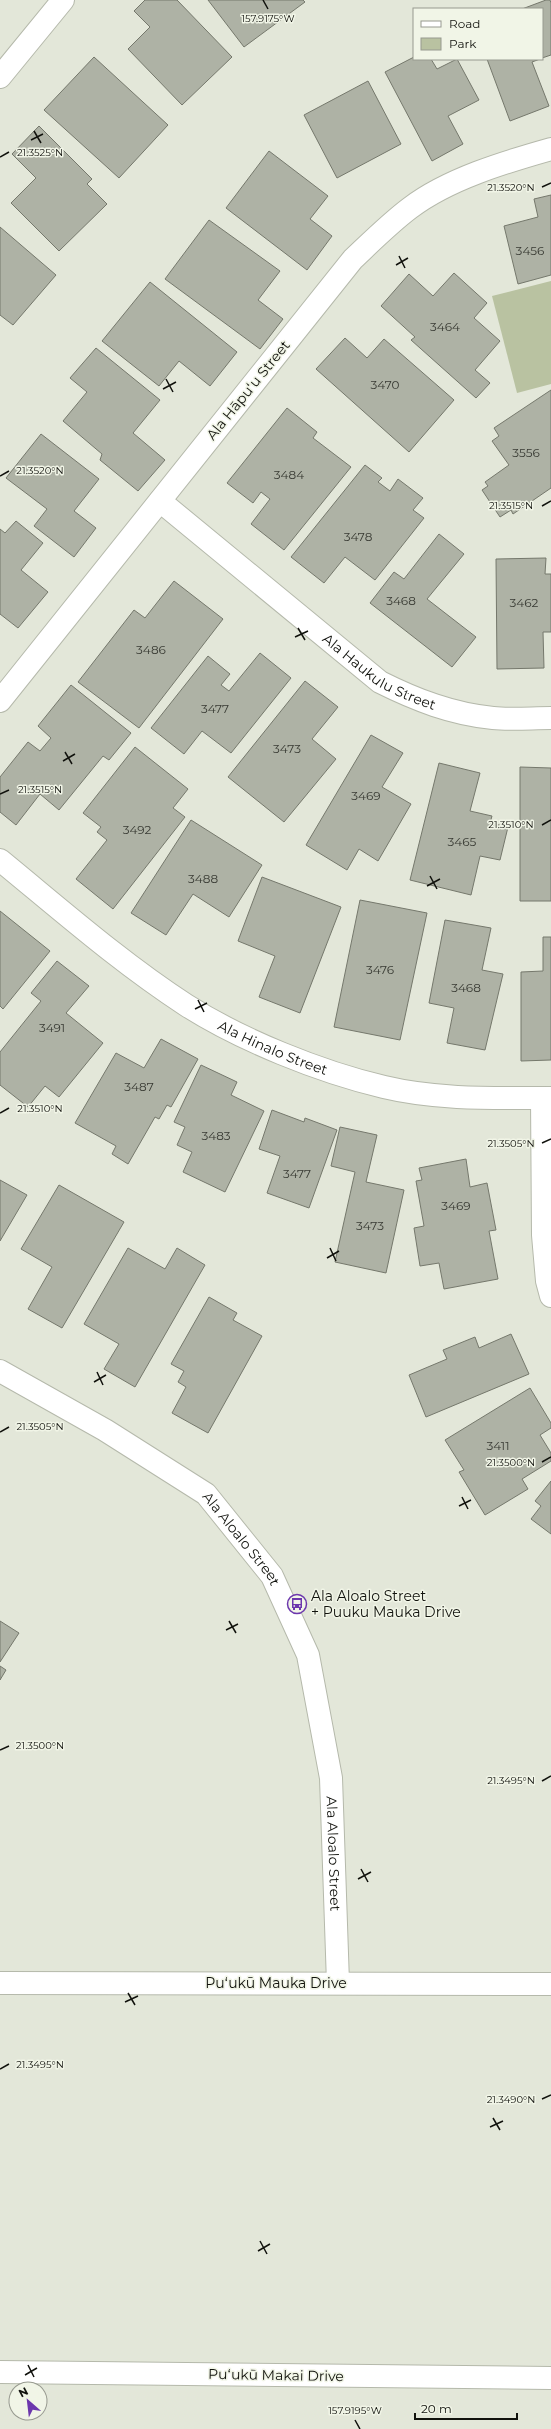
<svg xmlns="http://www.w3.org/2000/svg" width="551" height="2429" font-family="Montserrat,sans-serif">
  <style>
    .green { fill: #b9c2a1 }
    .building { fill: #aeb2a5; stroke: #75786c }
    .lines { fill: none; stroke-linecap: round; stroke-linejoin: round }
    .minor-casing { stroke: #b5b9ab; stroke-width: 24 }
    .tertiary-casing { stroke: #b5b9ab; stroke-width: 24 }
    .minor { stroke: #fff; stroke-width: 22 }
    .tertiary { stroke: #fff; stroke-width: 22 }
    .ticks { fill: none; stroke: #11120d; stroke-width: 1.5 }
    .labels { text-anchor: middle; stroke-width: 3; stroke-linejoin: round; paint-order: stroke }
    .number-label { font-size: 12px; fill: #383a33 }
    .street-label { font-size: 14px; fill: #11120d; stroke: #f1f5e7 }
    .poi-label { font-size: 14px; fill: #11120d; stroke: #f1f5e7; text-anchor: start }
    .ticks-label { font-size: 10px; text-anchor: middle; fill: #11120d; stroke: #f1f5e7; stroke-width: 3; stroke-linejoin: round; paint-order: stroke }
  </style>
  <rect width="100%" height="100%" fill="#e3e7d9"/>
  <path class="green" d="M551,281V384L517,393L492,296Z"/>
  <path class="building" d="M145,0H177L232,57L182,105L128,49L150,27L134,11Z
    M208,0H303L305,2L244,47Z
    M546,0H550L551,3V55L542,58V9H522Z
    M94,57L168,125L119,178L44,110Z
    M414,57V59H431L437,69L457,59L479,100L448,116L463,144L432,161L385,72Z
    M487,59H540L532,62L549,106L510,121Z
    M368,81L401,144L337,178L304,115Z
    M39,126L92,179L87,184L107,204L59,251L11,203L36,178L12,154Z
    M269,151L328,196L310,219L332,236L307,270L226,208Z
    M551,195V275L518,284L504,226L538,217L534,199Z
    M209,220L280,271L258,300L283,319L260,349L165,279Z
    M0,227L56,275L13,325L0,315Z
    M454,273L487,303L474,318L500,341L475,370L490,383L476,398L411,340L415,337L381,306L409,274L433,296Z
    M150,282L237,352L210,386L179,361L159,386L102,341Z
    M345,338L367,358L384,339L454,400L409,452L316,369Z
    M96,348L160,400L133,433L165,460L138,491L100,460L102,454L63,421L87,392L70,378Z
    M551,390V488L513,514L511,510L500,517L482,490L488,486L485,482L509,465L492,441L499,436L494,428Z
    M287,408L317,432L313,438L351,467L284,550L251,524L270,499L261,492L253,503L227,483Z
    M41,434L99,479L74,511L96,528L74,557L34,526L47,509L6,478Z
    M365,465L382,478L378,482L390,491L398,479L423,498L413,510L424,518L375,580L345,557L324,583L291,557Z
    M16,521L43,543L21,570L48,592L18,628L0,614V529L5,533Z
    M439,534L464,554L427,599L476,637L452,667L370,603L394,572L404,579Z
    M546,558L545,574H551V632H543L544,668L497,669L496,559Z
    M174,581L223,619L139,728L78,682L134,610L145,618Z
    M260,653L291,678L231,753L202,731L184,754L151,728L208,656L230,674L221,685L229,691Z
    M305,681L338,707L312,739L336,759L284,822L228,777Z
    M71,685L131,733L109,760L103,756L59,810L40,794L16,825L0,812V777L28,742L40,751L51,738L38,726Z
    M371,735L403,753L382,787L411,804L378,861L359,849L347,870L306,845Z
    M135,747L188,789L173,808L185,817L113,909L76,879L107,840L97,832L101,827L83,813Z
    M439,763L480,773L470,811L492,816L490,823L508,827L500,860L480,856L471,895L410,880Z
    M520,767L551,768V901H520Z
    M191,820L262,865L229,917L193,894L166,935L131,913Z
    M262,877L341,907L300,1013L259,997L275,956L238,941Z
    M360,900L427,913L400,1040L334,1027Z
    M0,911L50,951L3,1009L0,1006Z
    M445,920L491,928L482,970L503,974L485,1050L447,1043L454,1008L429,1003Z
    M543,937H551V1060L521,1061V972L543,971Z
    M57,961L89,986L66,1013L103,1043L59,1097L45,1086L28,1107L0,1085V1052L41,1001L31,993Z
    M161,1039L198,1059L171,1107L167,1105L159,1119L155,1117L128,1164L112,1154L116,1146L75,1123L116,1053L144,1068Z
    M201,1065L237,1082L231,1095L264,1111L225,1192L183,1172L192,1152L177,1145L185,1127L174,1122Z
    M272,1110L304,1122L305,1118L337,1130L309,1208L267,1193L280,1156L259,1149Z
    M340,1127L377,1135L366,1182L404,1190L386,1273L335,1262L355,1172L331,1166Z
    M466,1159L470,1187L487,1183L496,1230L489,1231L498,1279L444,1289L439,1263L420,1266L414,1228L424,1226L416,1181L422,1180L419,1168Z
    M0,1180L27,1195L0,1241Z
    M59,1185L124,1222L62,1328L28,1309L52,1267L21,1249Z
    M128,1248L165,1269L177,1248L205,1265L135,1387L104,1369L119,1344L84,1324Z
    M209,1297L237,1313L233,1320L262,1336L208,1433L172,1413L186,1387L178,1382L184,1371L171,1364Z
    M511,1334L529,1374L426,1417L409,1375L447,1359L443,1350L475,1337L479,1348Z
    M530,1388L551,1423V1428L540,1435L551,1453V1461L522,1479L528,1489L485,1515L459,1472L464,1470L445,1440Z
    M551,1481V1534L531,1519L541,1506L535,1501Z
    M0,1621L19,1633L0,1662Z
    M0,1666L6,1670L0,1680Z"/>
  <g class="lines">
    <defs>
      <g id="minor">
        <path id="s1" d="M160,501L380,682C416,700 452,714 493,718C512,720 532,718 551,718"/>
        <path d="M0,701L353,259C371,242 390,223 410,208C448,179 505,162 551,149"/>
        <path id="s2" d="M0,860C61,910 120,962 186,1005C241,1040 320,1072 384,1087C438,1100 496,1098 551,1098"/>
        <path d="M542,1098L543,1235L547,1281L551,1296"/>
        <path id="s3" d="M0,1371L105,1430L206,1494L272,1576L308,1655L331,1778L338,1983"/>
        <path d="M0,1983L551,1984"/>
        <path d="M0,2372L551,2378"/>
      </g>
      <path id="tertiary" d="M0,77L63,0"/>
    </defs>
    <use href="#minor" class="minor-casing"/>
    <use href="#tertiary" class="tertiary-casing"/>
    <use href="#minor" class="minor"/>
    <use href="#tertiary" class="tertiary"/>
  </g>
  <path class="ticks" d="M263,0L268,9M34,131L41,143M31,140L43,134M0,157L9,152M542,187L551,183M399,256L405,268M396,265L408,258M166,379L173,392M163,389L176,382M0,476L9,471M542,506L551,501M298,628L305,640M295,637L308,631M65,752L72,764M63,761L75,754M0,794L9,790M542,825L551,820M430,876L437,889M427,886L440,879M198,1000L204,1012M195,1009L207,1003M0,1113L9,1108M542,1143L551,1139M330,1248L336,1261M327,1258L339,1251M97,1372L103,1385M94,1382L106,1375M0,1432L9,1427M542,1462L551,1457M462,1497L468,1509M459,1506L471,1500M229,1621L236,1633M226,1630L238,1624M0,1750L9,1746M542,1781L551,1776M361,1869L368,1882M358,1879L371,1872M128,1993L135,2005M125,2002L138,1996M0,2069L9,2064M542,2099L551,2095M493,2118L500,2130M490,2127L503,2121M260,2241L267,2254M258,2251L270,2244M28,2365L34,2377M25,2375L37,2368M355,2420L360,2429"/>
  <defs>
    <symbol id="bus-ring" viewBox="-11 -11 22 22"><circle r="9.5" fill="#f1f5e7" stroke="#6c37ad" stroke-width="1.5"/><path d="M-5-6H5V4H4V6H2V4H-2V6H-4V4H-5ZM-3.5-4V0h7V-4ZM-3.5 1.2v1.5H-2V1.2ZM2 1.2v1.5H3.5V1.2Z" fill="#6c37ad"/></symbol>
  </defs>
  <g fill-rule="evenodd">
    <use href="#bus-ring" x="286" y="1593" width="22" height="22"/>
  </g>
  <g class="labels">
    <g class="number-label">
      <text x="530" y="255">3456</text>
      <text x="445" y="331">3464</text>
      <text x="385" y="389">3470</text>
      <text x="526" y="457">3556</text>
      <text x="289" y="479">3484</text>
      <text x="358" y="541">3478</text>
      <text x="401" y="605">3468</text>
      <text x="524" y="607">3462</text>
      <text x="151" y="654">3486</text>
      <text x="215" y="713">3477</text>
      <text x="287" y="753">3473</text>
      <text x="366" y="800">3469</text>
      <text x="137" y="834">3492</text>
      <text x="462" y="846">3465</text>
      <text x="203" y="883">3488</text>
      <text x="380" y="974">3476</text>
      <text x="466" y="992">3468</text>
      <text x="52" y="1032">3491</text>
      <text x="139" y="1091">3487</text>
      <text x="216" y="1140">3483</text>
      <text x="297" y="1178">3477</text>
      <text x="456" y="1210">3469</text>
      <text x="370" y="1230">3473</text>
      <text x="498" y="1450">3411</text>
    </g>
    <g class="street-label">
      <text transform="translate(248 390) rotate(-51)" y="5">Ala Hāpuʻu Street</text>
      <text dy="5" stroke="none"><textPath href="#s1" startOffset="279">Ala Haukulu Street</textPath></text>
      <text dy="5" stroke="none"><textPath href="#s2" startOffset="333">Ala Hinalo Street</textPath></text>
      <text dy="5" stroke="none"><textPath href="#s3" startOffset="297">Ala Aloalo Street</textPath></text>
      <text dy="5" stroke="none"><textPath href="#s3" startOffset="633">Ala Aloalo Street</textPath></text>
      <text x="276" y="1988">Puʻukū Mauka Drive</text>
      <text transform="translate(276 2375) rotate(1)" y="5">Puʻukū Makai Drive</text>
    </g>
    <g class="poi-label">
      <text x="311" y="1601">Ala Aloalo Street<tspan x="311" dy="16">+ Puuku Mauka Drive</tspan></text>
    </g>
  </g>
  <g class="ticks-label">
    <text x="268" y="22">157.9175°W</text>
    <text x="40" y="156">21.3525°N</text>
    <text x="511" y="191">21.3520°N</text>
    <text x="40" y="474">21.3520°N</text>
    <text x="511" y="509">21.3515°N</text>
    <text x="40" y="793">21.3515°N</text>
    <text x="511" y="828">21.3510°N</text>
    <text x="40" y="1112">21.3510°N</text>
    <text x="511" y="1147">21.3505°N</text>
    <text x="40" y="1430">21.3505°N</text>
    <text x="511" y="1466">21.3500°N</text>
    <text x="40" y="1749">21.3500°N</text>
    <text x="511" y="1784">21.3495°N</text>
    <text x="40" y="2068">21.3495°N</text>
    <text x="511" y="2103">21.3490°N</text>
    <text x="355" y="2414">157.9195°W</text>
  </g>
  <rect x="413" y="8" width="130" height="52" fill="#f1f5e7" stroke="#979a90"/>
  <rect x="421" y="21" width="20" height="6" fill="#ffffff" stroke="#979a90"/>
  <text x="449" y="28" font-size="12" fill="#11120d">Road</text>
  <rect x="421" y="38" width="20" height="12" fill="#b9c2a1" stroke="#979a90"/>
  <text x="449" y="48" font-size="12" fill="#11120d">Park</text>
  <g transform="translate(28 2401) rotate(332)"><circle r="19" fill="#f1f5e7" stroke="#979a90"/>
  <path d="M0-3L7 15L0 10L-7 15Z" fill="#6c37ad"/>
  <text y="-6" font-size="11" font-weight="bold" text-anchor="middle" fill="#11120d">N</text>
  </g>
  <path d="M415 2413v6h102v-6" fill="none" stroke="#11120d" stroke-width="2"/>
  <text x="421" y="2413" font-size="12" fill="#11120d" stroke="#f1f5e7" stroke-width="3" paint-order="stroke">20 m</text>
</svg>
